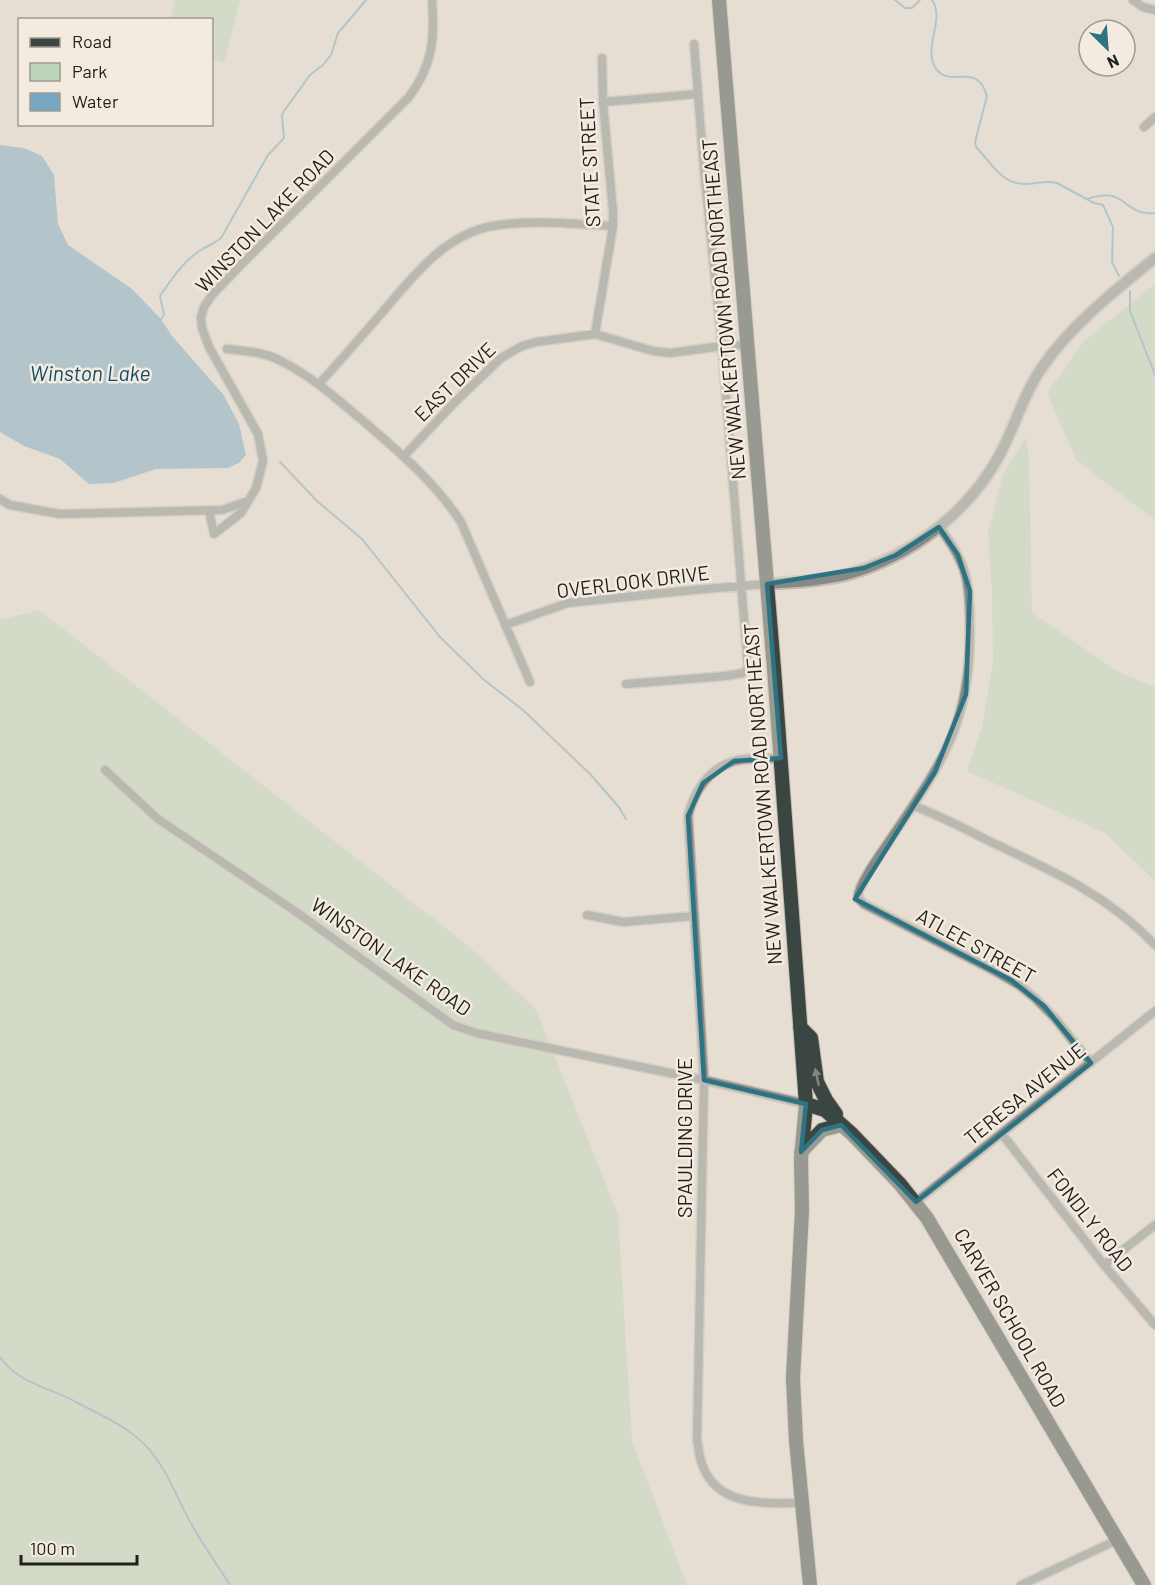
<svg xmlns="http://www.w3.org/2000/svg" width="1155" height="1585" font-family="Barlow,sans-serif">
  <style>
    .green { fill: #bdd6bb }
    .water { fill: #77a7c2 }
    .lines { fill: none; stroke-linecap: round; stroke-linejoin: round }
    .stream { stroke: #77a7c2; stroke-width: 2 }
    .minor-casing { stroke: #c3bcb1; stroke-width: 11 }
    .tertiary-casing { stroke: #c3bcb1; stroke-width: 14 }
    .primary-casing { stroke: #c3bcb1; stroke-width: 16 }
    .minor { stroke: #848a89; stroke-width: 8 }
    .tertiary { stroke: #848a89; stroke-width: 10 }
    .primary { stroke: #3b4643; stroke-width: 14 }
    .oneway { fill: #858881 }
    .marked { fill: none; stroke: #2e7382; stroke-width: 4.5; stroke-linejoin: round }
    .labels { text-anchor: middle; stroke-width: 5; stroke-linejoin: round; paint-order: stroke }
    .street-label { font-size: 20px; fill: #23201c; stroke: #f3ebdf }
    .water-label { font-size: 21px; font-style: italic; fill: #0e4d69; stroke: #f3ebdf }
  </style>
  <rect width="100%" height="100%" fill="#e6ded2"/>
  <path class="green" d="M175,0H240L224,63L212,59V20L170,19Z
    M1155,284V520L1076,460L1047,393L1084,341Z
    M1026,437L1029,457L1032,613L1117,671L1155,687V881L1105,833L967,771L982,727L993,662L992,593L988,533L1003,474Z
    M39,610L466,944L536,1009L618,1214L632,1441L687,1585H0V620Z"/>
  <path class="water" d="M0,145L24,148L42,156L54,175L58,224L68,245L132,289L161,319L172,336L223,394L239,424L246,455L239,463L228,468L156,469L114,483L89,484L60,459L24,446L0,432Z"/>
  <g class="lines">
    <path class="stream" d="M895,0L905,8H912L920,0
      M932,0C946,20 921,49 937,70C952,88 977,61 987,96L975,142L976,147C991,162 1000,183 1024,184C1035,184 1046,180 1057,183L1094,203L1103,205L1113,227L1112,262L1119,276
      M1087,199C1128,185 1121,216 1155,213
      M1130,291V311L1155,375
      M161,319L164,315L160,296C171,280 184,260 201,250C208,245 214,244 221,238L268,155L284,138L282,115L284,111L310,75L323,65L331,55L338,33L366,0
      M280,462L317,501L362,539L440,637L483,679L523,710L591,775L618,806L626,819
      M0,1357C18,1383 48,1387 74,1401C97,1413 122,1424 141,1441C167,1465 176,1498 193,1527C205,1548 218,1566 230,1585"/>
    <defs>
      <path id="minor" d="M1133,0L1143,7L1155,10
        M603,102L698,94
        M1144,127L1155,117
        M595,334L613,226V211L603,102L602,58
        M227,349C245,351 265,352 281,361C311,376 336,398 362,420C398,451 435,482 461,522L530,682
        M319,384C340,361 360,338 380,315C411,279 444,234 493,226C532,219 574,224 613,226
        M404,456L455,402L501,358L522,346L536,342L595,334L653,351L670,353L722,346L747,345
        M0,499L10,505L60,514L222,510L248,501
        M209,511L214,534L241,513L256,488L263,461L258,434L209,347L202,328L201,317L204,307L212,295L239,267L409,97C433,65 435,38 432,0
        M939,527C968,564 970,583 970,629C971,719 945,759 896,831C887,845 857,884 858,898L864,904L995,971L1019,985L1035,998L1055,1018L1091,1063
        M505,625L568,603L693,590L767,584
        M626,684L726,676L743,673L748,668L722,346L704,170L694,44
        M781,758C766,759 748,757 734,761C709,768 693,793 688,816L704,1080L697,1441C699,1448 699,1457 702,1464C717,1508 766,1503 803,1503
        M105,770L158,819L295,911L453,1025L476,1033L704,1080L806,1104
        M914,806C941,816 967,830 993,843C1053,871 1109,896 1155,945
        M587,915L623,922L694,916
        M1002,1134L1104,1265L1155,1325
        M916,1202L1155,1011
        M1104,1265L1155,1225
        M1021,1585L1117,1540"/>
      <path id="tertiary" d="M767,584C794,582 823,581 849,574C911,556 968,513 999,456C1015,426 1024,393 1043,366C1071,325 1117,289 1155,258"/>
      <path id="primary" d="M719,0L774,669L806,1104L801,1159L802,1211L793,1378L796,1441L810,1585
        M800,1027L811,1038L817,1082L826,1100L836,1114
        M806,1104L825,1110L852,1134L900,1184L927,1218L1144,1585
        M801,1152L822,1130L841,1125"/>
    </defs>
    <use href="#minor" class="minor-casing"/>
    <use href="#tertiary" class="tertiary-casing"/>
    <use href="#primary" class="primary-casing"/>
    <use href="#minor" class="minor"/>
    <use href="#tertiary" class="tertiary"/>
    <use href="#primary" class="primary"/>
  </g>
  <defs><path id="oneway-solid" d="M-6-.8H1V-3.2L6.5 0L1 3.2V.8H-6Z" transform="scale(1.5)"/></defs>
  <use class="oneway" href="#oneway-solid" transform="translate(817 1077) rotate(-102)"/>
  <path d="M0 0H1155V1585H0ZM939,527L958,555L970,591L966,694L935,772L855,899L1011,980L1044,1006L1091,1063L916,1202L841,1125L822,1130L801,1152L806,1104L704,1080L688,816L703,783L734,761L781,758L767,584L864,568L896,555Z" fill="#e6ded2" fill-opacity=".55" fill-rule="evenodd"/>
  <path class="marked" d="M939,527L958,555L970,591L966,694L935,772L855,899L1011,980L1044,1006L1091,1063L916,1202L841,1125L822,1130L801,1152L806,1104L704,1080L688,816L703,783L734,761L781,758L767,584L864,568L896,555Z"/>
  <g class="labels">
    <g class="street-label">
      <text transform="translate(590 162) rotate(-93)" y="7">STATE STREET</text>
      <text transform="translate(265 221) rotate(-46)" y="7">WINSTON LAKE ROAD</text>
      <text transform="translate(724 309) rotate(-95)" y="7">NEW WALKERTOWN ROAD NORTHEAST</text>
      <text transform="translate(455 382) rotate(-44)" y="7">EAST DRIVE</text>
      <text transform="translate(633 582) rotate(-7)" y="7">OVERLOOK DRIVE</text>
      <text transform="translate(763 794) rotate(-94)" y="7">NEW WALKERTOWN ROAD NORTHEAST</text>
      <text transform="translate(976 946) rotate(29)" y="7">ATLEE STREET</text>
      <text transform="translate(391 957) rotate(35)" y="7">WINSTON LAKE ROAD</text>
      <text transform="translate(1025 1094) rotate(-39)" y="7">TERESA AVENUE</text>
      <text transform="translate(685 1138) rotate(-90)" y="7">SPAULDING DRIVE</text>
      <text transform="translate(1090 1220) rotate(52)" y="7">FONDLY ROAD</text>
      <text transform="translate(1010 1318) rotate(60)" y="7">CARVER SCHOOL ROAD</text>
    </g>
    <g class="water-label">
      <text x="90" y="381">Winston Lake</text>
    </g>
  </g>
  <rect x="18" y="18" width="195" height="108" fill="#f3ebdf" stroke="#a09a91" stroke-width="1.5"/>
  <rect x="30" y="38" width="30" height="9" fill="#3b4643" stroke="#a09a91" stroke-width="1.5"/>
  <text x="72" y="48" font-size="18" fill="#23201c">Road</text>
  <rect x="30" y="63" width="30" height="18" fill="#bdd6bb" stroke="#a09a91" stroke-width="1.5"/>
  <text x="72" y="78" font-size="18" fill="#23201c">Park</text>
  <rect x="30" y="93" width="30" height="18" fill="#77a7c2" stroke="#a09a91" stroke-width="1.5"/>
  <text x="72" y="108" font-size="18" fill="#23201c">Water</text>
  <g transform="translate(1107 48) rotate(155)"><circle r="28" fill="#f3ebdf" stroke="#a09a91" stroke-width="1.5"/>
  <path d="M0-4.5L10 22L0 15L-10 22Z" fill="#2e7382"/>
  <text y="-9" font-size="16" font-weight="bold" text-anchor="middle" fill="#23201c">N</text>
  </g>
  <path d="M21 1555v9h116v-9" fill="none" stroke="#23201c" stroke-width="3"/>
  <text x="30" y="1555" font-size="18" fill="#23201c" stroke="#f3ebdf" stroke-width="4.5" paint-order="stroke">100 m</text>
</svg>
